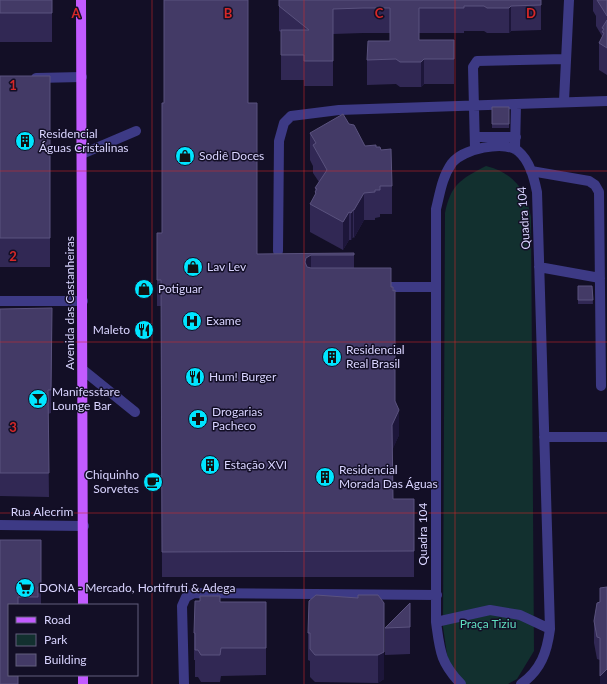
<svg xmlns="http://www.w3.org/2000/svg" width="607" height="684" font-family="Lato,sans-serif">
  <style>
    .green { fill: #12302f }
    .lines { fill: none; stroke-linecap: round; stroke-linejoin: round }
    .minor { stroke: #3d3a85; stroke-width: 10 }
    .major { stroke: #c25bff; stroke-width: 10 }
    .wall { fill: #312854 }
    .shaded-wall { fill: #1d163a }
    .building { fill: #433a66; stroke: #5a527e }
    .grid { fill: none; stroke: #d62828; stroke-width: 1; stroke-opacity: 0.55 }
    .labels { text-anchor: middle; stroke-width: 3; stroke-linejoin: round; paint-order: stroke }
    .poi-label { font-size: 12px; fill: #d9d4ff; stroke: #130f26; text-anchor: start }
    .street-label { font-size: 12px; fill: #d9d4ff; stroke: #130f26 }
    .park-label { font-size: 12px; fill: #5fe0c0; stroke: #130f26 }
    .grid-label { font-size: 13px; text-anchor: middle; font-weight: bold; fill: #d62828; stroke: #130f26; stroke-width: 3; stroke-linejoin: round; paint-order: stroke }
  </style>
  <rect width="100%" height="100%" fill="#130f26"/>
  <path class="green" d="M486,166C514,173 526,190 531,217L534,651L517,679L508,684H466L449,668L443,627L445,213C451,184 461,179 486,166Z"/>
  <g class="lines">
    <path class="minor" d="M36,78L82,77
      M564,101L569,0
      M476,137H516
      M475,149L473,67L477,61L566,59
      M515,149L516,105
      M82,154L136,131
      M531,171L589,181L595,185L599,192L601,386
      M278,251L279,141L284,123L291,116L339,110L607,101
      M539,267L600,278
      M378,287H436
      M0,301H83
      M83,370L135,412
      M544,437H607
      M0,525L84,526
      M436,622L490,610L520,615L550,629
      M184,684L182,606L186,597L194,593L437,595
      M461,684C440,662 440,651 436,622V209C440,193 442,177 452,163C463,149 503,140 518,151C530,161 534,178 537,192L550,629C547,652 541,670 521,684"/>
    <path class="major" d="M81,0L83,605
      M83,675V684"/>
  </g>
  <path class="wall" d="M0,0H52V42H0Z
    M279,0H541V30L511,31L509,33H487L484,31H464V33H419V40H454V84H424L421,87H400L396,84L367,85V60L390,41V33H363L333,34V86H304V80H281V32L279,31Z
    M593,0H607V75L599,70V43L602,37V36L596,26V16L593,11Z
    M0,76H50V267H0Z
    M248,103L257,254L354,253V268L395,401L399,435L392,450L393,499H414V577H162L161,306H157V280L162,233Z
    M492,107H509V128H492Z
    M349,124L365,146L376,147L381,150L392,186V214H380V217L375,218V220H364L354,238L353,237L351,240H349L343,250L310,232V204L315,196V188L319,182L313,173V166L310,160V133Z
    M578,286H592L593,304H578Z
    M0,309L52,331L51,413L48,414L49,497L0,496Z
    M0,540H41V605H9Z
    M606,588L607,684H600V660L597,659L594,643V621L600,602Z
    M378,595L384,679L378,683L315,682L310,677V661L308,660V633L358,598Z
    M220,602H266V675L221,676L220,682H201L198,677H195V660H194V633Z
    M410,603V654L385,655V628Z"/>
  <path class="shaded-wall" d="M511,6V31L509,33V8Z
    M424,59V84L421,87V62Z
    M364,193V220L354,238V210Z
    M353,210V237L351,240V213Z
    M349,212V240L343,250V222Z
    M311,255V281L305,262L306,258Z
    M52,308V331L51,413V390Z
    M399,410V435L392,451V425Z
    M384,603V679L378,683V655Z
    M607,669V684H600V676Z"/>
  <path class="building" d="M0,0H52V13H0Z
    M164,0H248V103H257V254L354,253V255H311L306,258L305,262L307,267L311,268H391V287H393V291L395,290V401L399,410L392,425L393,499H414V551L162,552L161,280H157V233H162V103H164Z
    M279,0H541V5L511,6L509,8H487L484,6H464V8H419V40H454V59H424L421,62H400L396,59L367,60L368,41H390V8H363L333,9V61H304V55H281V30H309L279,6Z
    M597,0H607V16Z
    M607,20V48L599,43L604,33L602,32L604,29L602,28Z
    M0,76H50V238H0Z
    M492,107H509V124H492Z
    M343,114L349,124L354,125L365,146L376,145V147H380L381,150L391,149L392,186H380V190H375V192L364,193L354,210H353L351,213L349,212L343,222L310,204L316,193L315,192L317,189L315,188L327,170L313,145L316,143L310,133Z
    M578,286H592L593,300H578Z
    M52,308L51,390H48L49,473H0V309Z
    M0,540H41V587H38V597H18V605H9V675H18V684H0Z
    M607,587V669L600,676V638L597,637L594,621L597,603L600,602V588Z
    M316,595L358,598V595H378L384,603V652L378,655H315L310,649V633H308L309,601Z
    M200,596H220V602H266V648H221L220,655H201L198,650H195V633H194L195,601H200Z
    M410,603V627L385,628Z"/>
  <path class="grid" d="M152,0V684M304,0V684M455,0V684M0,171H607M0,342H607M0,513H607"/>
  <defs>
    <symbol id="building-disc" viewBox="-11 -11 22 22"><circle r="9.5" fill="#00e5ff" stroke="#130f26"/><path d="M-4-6H4V6H1V3H-1V6H-4ZM-2.5-4.3h1.7v1.8h-1.7ZM.8-4.3h1.7v1.8H.8ZM-2.5-1h1.7V.8h-1.7ZM.8-1h1.7V.8H.8Z" fill="#111"/></symbol>
    <symbol id="shop-disc" viewBox="-11 -11 22 22"><circle r="9.5" fill="#00e5ff" stroke="#130f26"/><path d="M-5-2.5h2.3a2.7 3.5 0 0 1 5.4 0H5L5.5 6h-11ZM-1.5-2.5h3a1.5 2.3 0 0 0-3 0Z" fill="#111"/></symbol>
    <symbol id="hospital-disc" viewBox="-11 -11 22 22"><circle r="9.5" fill="#00e5ff" stroke="#130f26"/><path d="M-5-5h3v3.5h4V-5h3V5h-3V1.5h-4V5h-3Z" fill="#111"/></symbol>
    <symbol id="restaurant-disc" viewBox="-11 -11 22 22"><circle r="9.5" fill="#00e5ff" stroke="#130f26"/><path d="M-5-6h1v4h1v-4h1v4h1v-4h1v5L-1.5 .5V6h-2V.5L-5-1ZM5-6V6H3V1.5H1.5Q1.5-4 5-6Z" fill="#111"/></symbol>
    <symbol id="bar-disc" viewBox="-11 -11 22 22"><circle r="9.5" fill="#00e5ff" stroke="#130f26"/><path d="M-6-5H6L.8 .8V4.5H3.5V6h-7V4.5H-.8V.8Z" fill="#111"/></symbol>
    <symbol id="pharmacy-disc" viewBox="-11 -11 22 22"><circle r="9.5" fill="#00e5ff" stroke="#130f26"/><path d="M-2-6h4v4h4v4h-4v4h-4v-4h-4v-4h4Z" fill="#111"/></symbol>
    <symbol id="cafe-disc" viewBox="-11 -11 22 22"><circle r="9.5" fill="#00e5ff" stroke="#130f26"/><path d="M-5.5-4.5H6V0H3Q3 3.5 0 3.5H-2.5Q-5.5 3.5-5.5 0ZM3-3.2v2h1.7v-2ZM-6 4.5H4V6H-6Z" fill="#111"/></symbol>
    <symbol id="supermarket-disc" viewBox="-11 -11 22 22"><circle r="9.5" fill="#00e5ff" stroke="#130f26"/><path d="M-6-5.5h2.5l.6 2H6L4.5 2H-2.5L-4.4-4H-6ZM-1.5 3.2a1.3 1.3 0 1 0 .1 0ZM3 3.2a1.3 1.3 0 1 0 .1 0Z" fill="#111"/></symbol>
  </defs>
  <g fill-rule="evenodd">
    <use href="#building-disc" x="14" y="130" width="22" height="22"/>
    <use href="#shop-disc" x="174" y="145" width="22" height="22"/>
    <use href="#shop-disc" x="182" y="256" width="22" height="22"/>
    <use href="#shop-disc" x="133" y="278" width="22" height="22"/>
    <use href="#hospital-disc" x="181" y="310" width="22" height="22"/>
    <use href="#restaurant-disc" x="133" y="319" width="22" height="22"/>
    <use href="#building-disc" x="321" y="346" width="22" height="22"/>
    <use href="#restaurant-disc" x="184" y="366" width="22" height="22"/>
    <use href="#bar-disc" x="27" y="388" width="22" height="22"/>
    <use href="#pharmacy-disc" x="187" y="408" width="22" height="22"/>
    <use href="#building-disc" x="199" y="454" width="22" height="22"/>
    <use href="#building-disc" x="314" y="466" width="22" height="22"/>
    <use href="#cafe-disc" x="142" y="471" width="22" height="22"/>
    <use href="#supermarket-disc" x="14" y="577" width="22" height="22"/>
  </g>
  <g class="labels">
    <g class="poi-label">
      <text x="39" y="138">Residencial<tspan x="39" dy="14">Águas Cristalinas</tspan></text>
      <text x="199" y="160">Sodiê Doces</text>
      <text x="207" y="271">Lav Lev</text>
      <text x="158" y="293">Potiguar</text>
      <text x="206" y="325">Exame</text>
      <text x="130" y="334" text-anchor="end">Maleto</text>
      <text x="346" y="354">Residencial<tspan x="346" dy="14">Real Brasil</tspan></text>
      <text x="209" y="381">Hum! Burger</text>
      <text x="52" y="396">Manifesstare<tspan x="52" dy="14">Lounge Bar</tspan></text>
      <text x="212" y="416">Drogarias<tspan x="212" dy="14">Pacheco</tspan></text>
      <text x="224" y="469">Estação XVI</text>
      <text x="339" y="474">Residencial<tspan x="339" dy="14">Morada Das Águas</tspan></text>
      <text x="139" y="479" text-anchor="end">Chiquinho<tspan x="139" dy="14">Sorvetes</tspan></text>
      <text x="39" y="592">DONA - Mercado, Hortifruti &amp; Adega</text>
    </g>
    <g class="street-label">
      <text transform="translate(524 218) rotate(-94)" y="4">Quadra 104</text>
      <text transform="translate(70 303) rotate(-90)" y="4">Avenida das Castanheiras</text>
      <text x="42" y="516">Rua Alecrim</text>
      <text transform="translate(423 534) rotate(-90)" y="4">Quadra 104</text>
    </g>
    <g class="park-label">
      <text x="488" y="628">Praça Tiziu</text>
    </g>
  </g>
  <g class="grid-label">
    <text x="76" y="18">A</text>
    <text x="228" y="18">B</text>
    <text x="379" y="18">C</text>
    <text x="531" y="18">D</text>
    <text x="13" y="90">1</text>
    <text x="13" y="261">2</text>
    <text x="13" y="432">3</text>
  </g>
  <rect x="8" y="604" width="130" height="72" fill="#130f26" stroke="#625e7d"/>
  <rect x="16" y="617" width="20" height="6" fill="#c25bff" stroke="#625e7d"/>
  <text x="44" y="624" font-size="12" fill="#d9d4ff">Road</text>
  <rect x="16" y="634" width="20" height="12" fill="#12302f" stroke="#625e7d"/>
  <text x="44" y="644" font-size="12" fill="#d9d4ff">Park</text>
  <rect x="16" y="654" width="20" height="12" fill="#433a66" stroke="#625e7d"/>
  <text x="44" y="664" font-size="12" fill="#d9d4ff">Building</text>
</svg>
